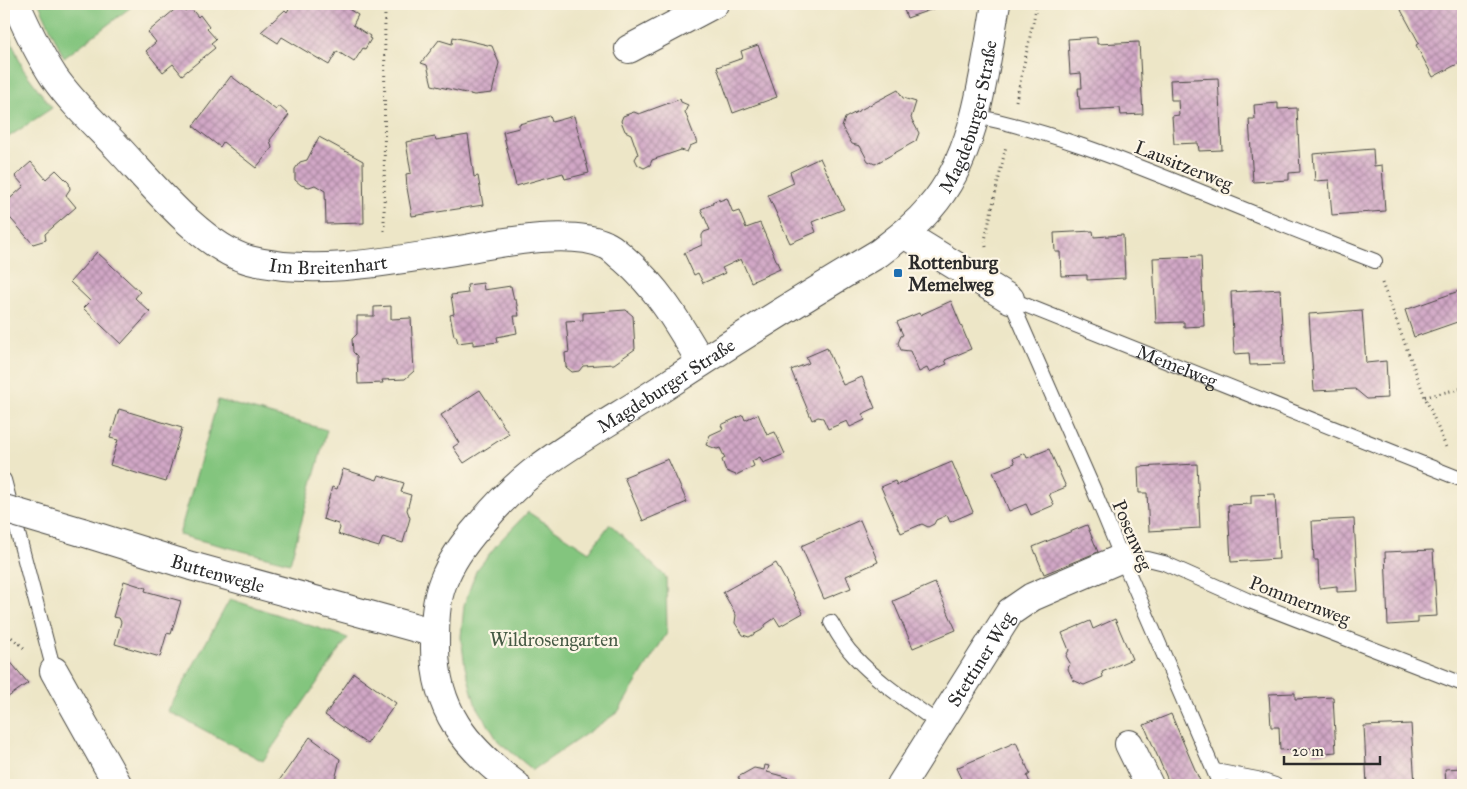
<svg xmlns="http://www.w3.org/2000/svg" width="1467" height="789" font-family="'IM FELL Great Primer',serif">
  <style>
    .green { fill: #83c57e; stroke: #577854 }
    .building { fill: url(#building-cross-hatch) }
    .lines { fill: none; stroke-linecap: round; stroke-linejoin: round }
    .lane-casing { stroke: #484742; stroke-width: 16 }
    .street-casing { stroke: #484742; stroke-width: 30 }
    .path { stroke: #484742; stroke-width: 3; stroke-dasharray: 1 4; stroke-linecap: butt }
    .lane { stroke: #fff; stroke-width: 14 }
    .street { stroke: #fff; stroke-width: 28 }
    .street-bridge-casing { stroke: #484742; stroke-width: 30; stroke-linecap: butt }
    .street-bridge { stroke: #fff; stroke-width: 28 }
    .poi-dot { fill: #1f6fb2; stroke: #fcf5e5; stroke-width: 2 }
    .labels { text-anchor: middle; stroke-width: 4.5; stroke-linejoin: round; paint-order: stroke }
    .street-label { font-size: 19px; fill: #2b2b2b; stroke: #fcf5e5 }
    .poi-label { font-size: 19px; font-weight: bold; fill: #2b2b2b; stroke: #fcf5e5; text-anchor: start }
    .park-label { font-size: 19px; fill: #455944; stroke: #fcf5e5 }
  </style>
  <defs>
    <pattern id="building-cross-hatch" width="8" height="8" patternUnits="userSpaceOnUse" patternTransform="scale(1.25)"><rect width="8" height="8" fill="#d1a7c6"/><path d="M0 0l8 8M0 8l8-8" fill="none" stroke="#aa88a1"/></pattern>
  </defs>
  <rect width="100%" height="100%" fill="#fcf5e5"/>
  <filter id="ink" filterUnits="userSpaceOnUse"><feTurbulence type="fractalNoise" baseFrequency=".02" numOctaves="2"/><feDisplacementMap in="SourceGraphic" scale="10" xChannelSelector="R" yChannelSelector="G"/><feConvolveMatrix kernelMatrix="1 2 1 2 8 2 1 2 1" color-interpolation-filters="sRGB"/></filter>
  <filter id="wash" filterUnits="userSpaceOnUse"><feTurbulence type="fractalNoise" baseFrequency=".0096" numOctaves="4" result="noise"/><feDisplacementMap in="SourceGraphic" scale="20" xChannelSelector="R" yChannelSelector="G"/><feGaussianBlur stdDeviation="1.12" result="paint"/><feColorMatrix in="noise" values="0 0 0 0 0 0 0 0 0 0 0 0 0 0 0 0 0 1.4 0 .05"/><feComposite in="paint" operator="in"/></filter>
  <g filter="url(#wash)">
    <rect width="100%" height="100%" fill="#ede6c7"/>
    <path class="green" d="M39,4H135L64,58Z
      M4,22L23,69L52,108L4,140Z
      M218,400L327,430L290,563L179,535Z
      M528,512L589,552L610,524L666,577L667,633L618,712L533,770L498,741L475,703L465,667L461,637L464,605L476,571L498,543Z
      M230,599L348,638L263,761L168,711Z"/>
    <g id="blocks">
      <path class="building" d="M292,4H346L344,6L358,15L353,25L370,36L369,38L371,39L365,49L363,48L354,62L337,51L329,65L282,37L278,43L261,32L285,10L287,12Z
        M902,4H947L907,18Z
        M1411,4H1463V61L1433,77L1416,45L1419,43L1401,10Z
        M180,5L185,11L190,7L198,17L200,15L209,27L207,29L216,39L211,43L215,48L182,75L173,64L163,72L146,51L156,42L148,32Z
        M453,37L492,46L499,63L492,93L474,95L432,85L427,65L421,63L439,40L452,44Z
        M1097,37V44L1139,42L1143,114L1121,115L1120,108L1080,110L1078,88H1082L1081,73L1070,74L1068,39Z
        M758,45L777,97L733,113L717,67L743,58L741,51Z
        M231,76L276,110L279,106L289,115L270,140L272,148L256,168L223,142L220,147L193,126Z
        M1218,78L1222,150L1199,151L1198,143L1174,144L1172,116L1179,115L1178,100H1171L1170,80Z
        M898,90L903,98L916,102L911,118L919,133L916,141L875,164L868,161L860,146L852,144L842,127L845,118Z
        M680,99L681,102L688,105L685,112L697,143L690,146L687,152L681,150L652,160L650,165L644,168L638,165L635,159L638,154L631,134L625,131L621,121L623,116L634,112L639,114Z
        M1278,103V109L1297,108L1300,172L1289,173V180L1253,182L1249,119H1255L1254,105Z
        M550,116L552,122L574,116L589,173L565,179L563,173L516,186L503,132L519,128V124Z
        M468,135L474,177L478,176L483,205L412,216L407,188L406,174L411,173L406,142L435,137L436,140Z
        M319,137L363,161L364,223L326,224L325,191L315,185L309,187L301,185L295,180V169L300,162L307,160Z
        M1373,149L1374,166L1382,165L1385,211L1332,215L1329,180L1315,181L1313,154Z
        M820,158L844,209L812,222L816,232L790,243L768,195L794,183L790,172Z
        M31,162L46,179L56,170L69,183L70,189L66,195L76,207L45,234L46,240L33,244L4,211V204L24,186L15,176Z
        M727,198L733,213L739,211L746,228L760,223L780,269L751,282L741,259L722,268L725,273L703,283L698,273L694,275L684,253L702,245V235L704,232L710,230L701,209L713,204L712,202L719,199V201Z
        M1093,231L1094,237L1123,235L1125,278L1087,280V275L1061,276L1060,252H1055L1054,233Z
        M97,252L140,292L135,298L150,312L121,344L83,308L90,301L70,282Z
        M1201,256L1204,326L1184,327V322L1156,323L1153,258Z
        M483,283L484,290L511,286L514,300H516L519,316H514L517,333L497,337L498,342L473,345V341L458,343L456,336H454L450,315L454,314L451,295L468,293L467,285Z
        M1280,289L1284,364L1250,365L1249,353L1234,354L1231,292Z
        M1459,291L1463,302V320L1414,337L1405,310Z
        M951,301L971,349L945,360L947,364L929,372L927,368L919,372L910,351L901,350L898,343L901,336L903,335L897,322L919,313L920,315Z
        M391,306V319L411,318L414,371L405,379L382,380L383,383L358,384L357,356L353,352L352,339L357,334V316H374V307Z
        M626,310L633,316L635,349L614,364L583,366L579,371L572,372L566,367L565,353L569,352L566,321L583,320V313Z
        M1362,310L1366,363L1386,361L1388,398L1367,399L1355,389L1314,391L1309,314Z
        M827,348L843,385L862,377L875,408L862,414L865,420L850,427L847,421L828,429L823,418L818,417L812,420L791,370L809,363L806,357Z
        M480,390L509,434L464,463L453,447L459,443L441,415Z
        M119,409L182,428L166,482L110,465L118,440L110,438Z
        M758,414L767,435L775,432L785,454L763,463L760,457L752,461L754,466L736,475L726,471L722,460L725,458L720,448L717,449L706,445L710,435L723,429L721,425L743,415L745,420Z
        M1049,449L1066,487L1049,494L1054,505L1031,515L1026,504L1009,511L993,472L1015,463L1013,458L1025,453L1027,458Z
        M668,459L687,502L643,521L624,477Z
        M952,462L973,512L950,522L947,515L936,520L934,524L928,527L922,524L901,533L881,487L895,481L897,485Z
        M1197,464L1200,528L1149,531L1147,493H1139L1138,467Z
        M343,469L377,480L379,475L404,483L401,492L411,495L407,510L410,518L403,543L383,537L379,547L359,541L338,534L340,528L338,524L323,519L332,487L337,489Z
        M1275,494L1279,559L1231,562L1228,505L1251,504V495Z
        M1354,519L1358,591L1337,592V586L1319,588L1318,560H1314L1312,521Z
        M860,520L878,562L846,576L851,588L824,599L801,546Z
        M1087,525L1098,552L1044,574L1033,547Z
        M1433,550L1437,616L1418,617V623L1388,625L1385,552Z
        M776,563L803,613L780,626L775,618L766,624L762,630L749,637L743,635L735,623L736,615L723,592Z
        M124,581L146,588L145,591L181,601L171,634L167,633L160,657L115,644L121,622L119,618L113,617Z
        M935,583L956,630L913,648L893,601Z
        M1115,619L1132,659L1102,672L1103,677L1084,685L1073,680L1068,669L1070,663L1066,656L1069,650L1062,633L1090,621L1093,629Z
        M4,654L28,683L4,700Z
        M354,673L396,703L367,744L325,715Z
        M1295,693V699L1333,697L1336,752L1313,754L1312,748L1280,750L1279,727H1271L1269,694Z
        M1171,714L1200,781L1189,785H1170L1144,725Z
        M1411,724L1415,785H1367L1364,726Z
        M310,737L340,759L334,784L328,779L324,785H276Z
        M1016,742L1030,774L1027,776L1031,785H964L956,768Z
        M765,765L769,766L767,772L793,779L797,785H742L738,777L754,768L764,770Z
        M1463,768V785H1446L1445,769Z"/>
    </g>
  </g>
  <g filter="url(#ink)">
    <use href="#blocks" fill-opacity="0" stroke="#484742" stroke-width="1"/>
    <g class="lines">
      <defs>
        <g id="lane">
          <path d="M975,116C1056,132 1132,164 1209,195C1264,218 1319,239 1375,261"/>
          <path d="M1010,299L1093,488L1122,558L1220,785"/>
          <path id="s1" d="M1010,299L1458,478"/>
          <path d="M4,480L54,671"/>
          <path d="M1122,558L1148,559L1164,563L1247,600L1463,684"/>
          <path d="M831,622C838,635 845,647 855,657C879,683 911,703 939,724"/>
          <path d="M1215,771L1257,779L1275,785"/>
        </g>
        <g id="street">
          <path id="s2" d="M16,4C27,29 39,54 54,77C72,103 96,125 118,148C151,183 202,247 249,260C311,276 386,262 448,252C490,245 568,227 606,245C613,248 618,254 623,258C659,289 678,323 701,362"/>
          <path d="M629,49L714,4"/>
          <path d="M904,234L1010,299"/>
          <path id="s3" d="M82,532L191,566L435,633"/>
          <path d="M54,671L118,785"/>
          <path d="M1129,744L1149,785"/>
          <path id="s4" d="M516,785C466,748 434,709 435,645C435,624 435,602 443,582C451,561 464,543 479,526C495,507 512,489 532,473C572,442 618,417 661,389C732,342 805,297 879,253C897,239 915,226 930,208C977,155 984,71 996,4"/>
          <path id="s5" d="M901,785L1010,612L1032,597L1122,558"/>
        </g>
      </defs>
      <use href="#lane" class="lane-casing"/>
      <use href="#street" class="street-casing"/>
      <path class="path" d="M1016,101L1037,4
        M384,231L385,4
        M986,247L985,240L1006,146
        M1382,283L1425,397L1446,447
        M1425,397L1463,388
        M4,631L24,648"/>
      <use href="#lane" class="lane"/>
      <use href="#street" class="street"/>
      <defs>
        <path id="street-bridge" d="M4,509L82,532"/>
      </defs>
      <use href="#street-bridge" class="street-bridge-casing"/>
      <use href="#street-bridge" class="street-bridge"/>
    </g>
  </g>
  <rect class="poi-dot" x="893" y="268" width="10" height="10" rx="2.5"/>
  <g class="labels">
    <g class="street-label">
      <text dy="7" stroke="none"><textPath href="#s4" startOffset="955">Magdeburger Straße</textPath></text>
      <text transform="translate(1184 165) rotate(22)" y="7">Lausitzerweg</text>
      <text dy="7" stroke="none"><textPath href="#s2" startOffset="432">Im Breitenhart</textPath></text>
      <text dy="7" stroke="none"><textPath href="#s1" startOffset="180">Memelweg</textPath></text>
      <text dy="7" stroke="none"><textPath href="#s4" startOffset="535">Magdeburger Straße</textPath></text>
      <text transform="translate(1133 535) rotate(67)" y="7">Posenweg</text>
      <text dy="7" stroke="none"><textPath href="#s3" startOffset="142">Buttenwegle</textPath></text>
      <text transform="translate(1300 600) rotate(21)" y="7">Pommernweg</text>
      <text dy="7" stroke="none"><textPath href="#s5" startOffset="149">Stettiner Weg</textPath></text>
    </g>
    <g class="poi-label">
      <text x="908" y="269">Rottenburg<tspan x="908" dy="22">Memelweg</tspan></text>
    </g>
    <g class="park-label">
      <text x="554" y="646">Wildrosengarten</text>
    </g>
  </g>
  <rect width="1467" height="789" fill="none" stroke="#fcf5e5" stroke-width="20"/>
  <path d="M1284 756v8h96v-8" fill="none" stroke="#2b2b2b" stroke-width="2.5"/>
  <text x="1292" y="756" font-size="15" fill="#2b2b2b" stroke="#fcf5e5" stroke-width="4" paint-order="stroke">20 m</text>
</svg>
